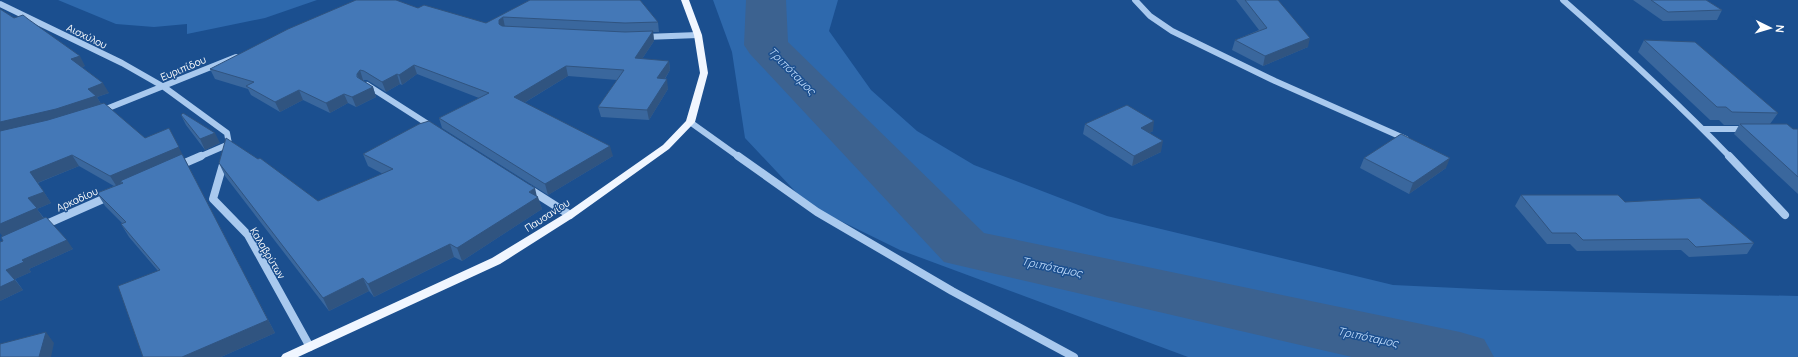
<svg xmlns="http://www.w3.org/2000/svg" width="1798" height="357" font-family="Manrope,sans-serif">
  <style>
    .green { fill: #2e69ad }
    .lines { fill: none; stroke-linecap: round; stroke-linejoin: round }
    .river { fill: #3c6290; fill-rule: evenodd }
    .minor-far1 { stroke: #a9c9ee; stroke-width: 6 }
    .minor { stroke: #a9c9ee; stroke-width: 8 }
    .major { fill: #f0f6ff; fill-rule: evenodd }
    .wall { fill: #3a679d }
    .shaded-wall { fill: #305480 }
    .building { fill: #4478b7; stroke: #305480 }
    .labels { text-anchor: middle; stroke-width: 3; stroke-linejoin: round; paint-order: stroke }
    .street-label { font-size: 10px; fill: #fff; stroke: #1b4f8f }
    .water-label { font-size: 11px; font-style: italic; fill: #b5d3f5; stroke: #1b4f8f }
  </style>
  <rect width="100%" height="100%" fill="#1b4f8f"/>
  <path class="green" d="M58,0H317L265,18L187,34V24L154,27L116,24Z
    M713,0H838L829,31L871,90L917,131L974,165L1107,216L1393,285L1500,290L1798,296V357H1188L900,250L808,205L745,138L732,52Z"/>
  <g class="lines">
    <path class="river" d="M746,0H786L788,42L984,233L1460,332L1484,339L1494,357H1352L944,262L750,54L744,45Z"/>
    <path class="minor-far1" d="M1135,0L1150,16L1172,31L1275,81L1406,139
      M1563,0C1620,50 1677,102 1730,157
      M0,4L122,63L164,87L227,133L229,144L228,149
      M645,37L698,35
      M367,85L431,126
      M101,111L236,57
      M690,122L739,157
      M1703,129H1746
      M199,157L229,144"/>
    <path class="minor" d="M738,156L817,212L952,291L1074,357
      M1729,156L1785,215
      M224,161L213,199L248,235L310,347
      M178,166L201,156
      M529,189L570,215
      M42,226L110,196"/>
    <path class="major" d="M681,0H689L702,35L708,73L695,122L669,149L574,217L500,264L298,357H281L283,354L492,258L566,213L663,145L686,121L700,73L694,35Z"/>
  </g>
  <path class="wall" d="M530,0L658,22L659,32H653L654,41L642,59L669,61L670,70L665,79L668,89L649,120L601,117L598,107L617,80L568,76L524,103L613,156L548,195L442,128L439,118L479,98L417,74L402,85L400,84L386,92L367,80H363L373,87L376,97L356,107L348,103L330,113L303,100L280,112L251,95L248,89L215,79L210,69L418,8L486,23Z
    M1236,0H1278L1308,47L1263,66L1232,50L1235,40L1259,30Z
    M1633,0H1706L1722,10L1717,20L1663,21Z
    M0,9L85,66L82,67L109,93L97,97L101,104L145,138L184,158L275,333L221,357H143L158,271L129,237L121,224L122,223L105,206L97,193L114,186L79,166L38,183L51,203L37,209L44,218L73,249L29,269L31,272L15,279L23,290L0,301L3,241L2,236Z
    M1644,40L1778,113L1770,124L1793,129H1798V194L1734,134L1739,125H1724L1719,120H1710L1638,52Z
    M181,115L220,143L205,150L186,125Z
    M1085,124L1153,131L1149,133L1161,152L1132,166L1083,134Z
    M363,154L537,196L542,209L462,261L454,257L374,297L369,291L329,311L225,176L219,163L318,201L383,174L368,166Z
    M1364,158L1446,168L1409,194L1360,168Z
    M1521,195L1625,202L1754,243L1747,254L1689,257L1681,250L1577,251L1570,244H1547L1515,206Z"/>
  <path class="shaded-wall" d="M503,17L505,27L501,29L499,24V20Z
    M653,31L654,41L636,68L635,58Z
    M1310,38L1308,47L1263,66L1265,56Z
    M80,56L85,66L77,69L71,59Z
    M669,61L670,70L659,88L657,78Z
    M414,65L417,74L402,85L399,75Z
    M566,66L568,76L517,107L514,97Z
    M360,70L363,80L361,83L357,74Z
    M397,74L400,84L386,92L382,82Z
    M667,79L668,89L649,120L647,110Z
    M103,83L109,93L97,97L102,106L0,134V122Z
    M373,87L376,97L356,107L352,97Z
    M299,90L303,100L280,112L275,102Z
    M344,94L348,103L330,113L326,103Z
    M1154,121L1153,131L1139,138L1141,128Z
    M215,133L220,143L205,150L200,139Z
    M174,138L275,333L221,357H182L268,320L123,183L120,181L122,185L117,187L110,176Z
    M1163,141L1161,152L1132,166L1134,156Z
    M610,146L613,156L548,195L545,184Z
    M72,155L79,166L37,183L30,172Z
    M1450,158L1446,168L1409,194L1413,183Z
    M535,188L537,197H538L542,209L462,261L457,248L529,192Z
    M44,192L51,203L37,209L44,219L3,237L0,233V224L28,198Z
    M67,240L73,249L29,269L31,272L13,280L6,270L22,260Z
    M450,244L454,257L374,297L368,284Z
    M363,278L369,291L329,311L323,298Z
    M15,280L23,290L0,301V287Z
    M46,332L54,343L51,357H39Z"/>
  <path class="building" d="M356,0H396L418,8L424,5L486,23L530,0H640L658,22L625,23L503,17L499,20V24L502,26L625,32L653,31L635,58L669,61L657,78L667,79L647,110L598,107L624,70L566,66L514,97L610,146L545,184L439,118L489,93L414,65L399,75L397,74L382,82L364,71L360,70L357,74V77L373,87L352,97L344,94L326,103L299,90L275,102L246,86L254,82L210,69L288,29Z
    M1245,0H1278L1310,38L1265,56L1235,40L1267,28Z
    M1651,0H1706L1722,10L1668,12Z
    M0,9L14,18L23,15L28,19L80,56L71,59L103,83L88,89L96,96L56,109L0,122Z
    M1644,40L1695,42L1778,113L1732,112L1726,107H1717Z
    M104,103L145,138L169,128L179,147L110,176L72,155L30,172L44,192L28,198L37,208L0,224V131L48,120Z
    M1127,105L1154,121L1141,128L1163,141L1134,156L1085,124Z
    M183,113L215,133L200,139L181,115Z
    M429,121L535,188L529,192L538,197L457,248L450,244L368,284L363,278L323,298L219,163L226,138L258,159L260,158L318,201L393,169L363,154L419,124Z
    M1740,124H1787L1793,129H1798V177Z
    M1401,134L1450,158L1413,183L1364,158Z
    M182,154L268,320L182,357H143L118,286L160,270L121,224L126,222L97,193L123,183L120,181Z
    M1521,195H1618L1625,202L1700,198L1754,243L1696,247L1688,239L1583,240L1576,233H1552Z
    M46,217L67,240L22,260L24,262L6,270L15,280L0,287V242L3,241L1,237Z
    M46,332L39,357H0V344Z"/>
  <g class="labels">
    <g class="street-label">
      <text transform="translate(87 36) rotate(26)" y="4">Αισχύλου</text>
      <text transform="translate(183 68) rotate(-23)" y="4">Ευριπίδου</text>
      <text transform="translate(77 199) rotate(-24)" y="4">Αρκαδίου</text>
      <text transform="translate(547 215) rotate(-33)" y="4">Παυσανίου</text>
      <text transform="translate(268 253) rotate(59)" y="4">Καλαβρύτων</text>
    </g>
    <g class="water-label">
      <text transform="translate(792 71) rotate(45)" y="4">Τριπόταμος</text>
      <text transform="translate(1052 267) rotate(12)" y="4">Τριπόταμος</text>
      <text transform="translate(1368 337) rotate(12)" y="4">Τριπόταμος</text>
    </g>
  </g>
  <g transform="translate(1770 28) rotate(95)" stroke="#1b4f8f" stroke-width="3" paint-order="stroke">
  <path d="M0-3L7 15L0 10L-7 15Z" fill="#ffffff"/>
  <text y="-6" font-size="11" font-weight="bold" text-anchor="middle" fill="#ffffff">N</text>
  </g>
</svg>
